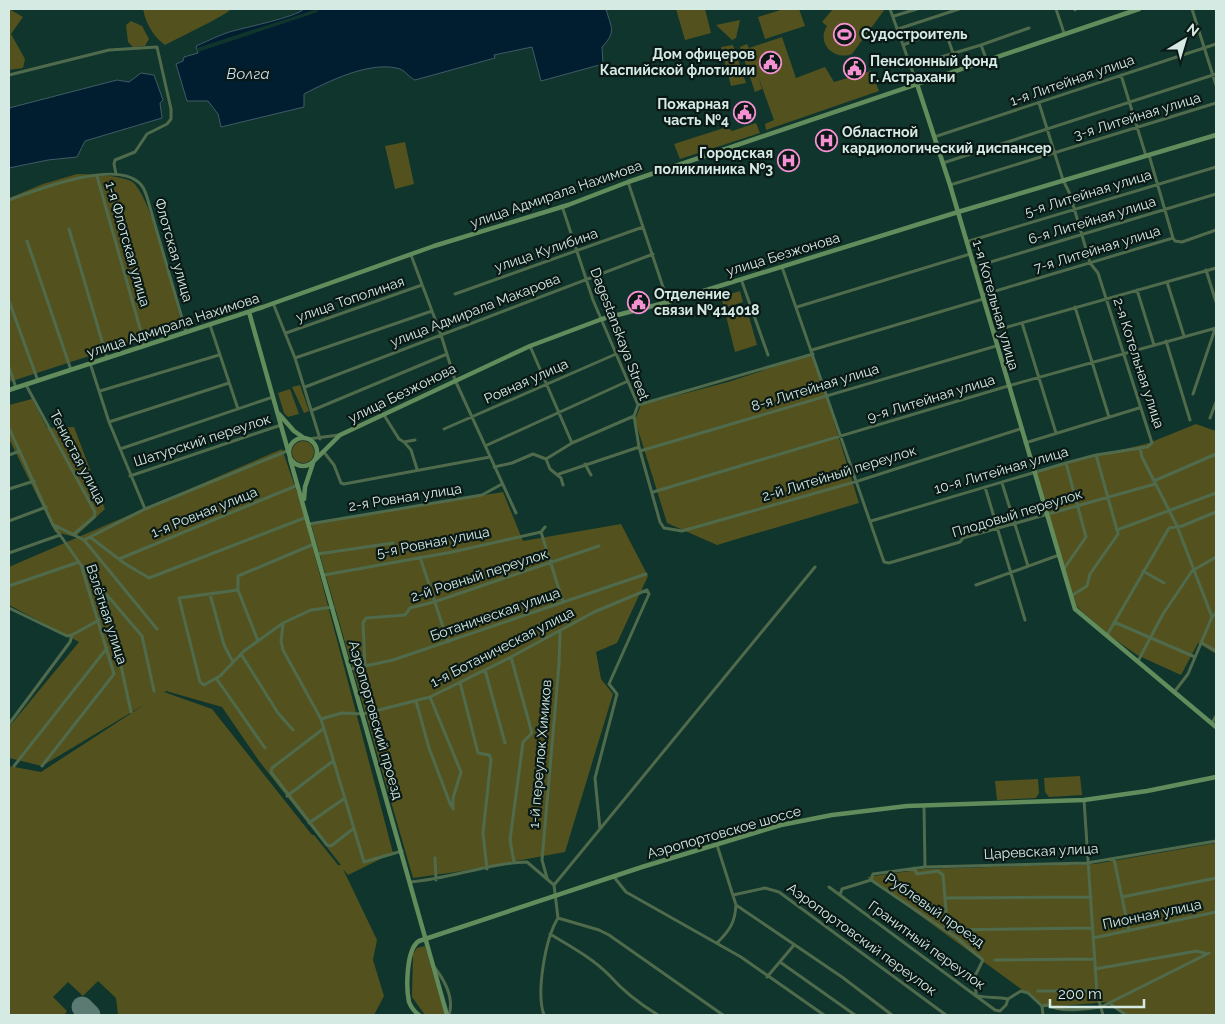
<svg xmlns="http://www.w3.org/2000/svg" width="1225" height="1024" font-family="Raleway,sans-serif">
  <style>
    .green { fill: #53521f; fill-rule: evenodd }
    .water { fill: #011e31; stroke: #415b67 }
    .pier { fill: #0f352c }
    .lines { fill: none; stroke-linecap: round; stroke-linejoin: round }
    .runway { stroke: #5a7a72; stroke-width: 21 }
    .street { stroke: #506a4c; stroke-width: 3 }
    .secondary { stroke: #628c5b; stroke-width: 4.5 }
    .labels { text-anchor: middle; stroke-width: 4.5; stroke-linejoin: round; paint-order: stroke }
    .poi-label { font-size: 14px; font-weight: bold; fill: #d6eae4; stroke: #0a1915; text-anchor: start }
    .street-label { font-size: 14px; fill: #d6eae4; stroke: #0a1915 }
    .water-label { font-size: 15px; font-style: italic; fill: #cce1f1; stroke: #0a1915 }
  </style>
  <rect width="100%" height="100%" fill="#0f352c"/>
  <path class="green" d="M9,9L23,17L11,34L25,59L23,68L9,70Z
    M143,9H231C227,15 176,39 165,45C153,36 146,24 143,9Z
    M676,9H705L711,33L685,40Z
    M784,9H799L805,26L765,39L758,17Z
    M833,9H885L852,54C834,61 816,43 827,26L822,22Z
    M740,20L736,38L732,40L716,25Z
    M131,21L142,26L149,39L145,46L133,47L128,42L126,25Z
    M782,37L796,78L825,67L834,82L871,71L879,91L766,130L765,124L774,120L758,76L762,89L755,92L740,47L747,44L749,48Z
    M733,45L746,83L731,86L721,47Z
    M756,123L760,133L680,159L674,144L727,127L732,131Z
    M405,142L414,184L395,189L385,146Z
    M77,174C91,174 118,175 131,181C151,192 176,300 182,326L9,382V198L43,184Z
    M740,291L743,302L724,308L721,297Z
    M746,306L757,345L735,352L725,312Z
    M813,354L859,503L717,545L667,523L635,420L641,405L728,382Z
    M300,385L309,411L304,413L292,387Z
    M290,389L299,414L288,417L284,413L278,393Z
    M32,399L47,428L74,427L105,509L75,537L55,532L9,439V405Z
    M1196,424L1216,431V654L1198,643L1181,675L1137,655L1109,635L1077,607L1035,472L1149,443Z
    M292 452a11 11 0 1 1 22 0a11 11 0 1 1-22 0Z
    M282,449L302,507L393,853L348,875L343,869L377,940L373,960L384,996L374,1015H118L116,998L98,981L83,996L68,982L53,997L67,1011L65,1014L67,1015H9V766L41,772L147,703L42,766L9,758V727L79,642L9,605V567ZM166,691L222,707L259,761L341,865H338L314,835H312L212,709L164,692Z
    M503,492L523,541L621,524L648,576L617,643L596,652L601,679L613,694L565,852L456,872L413,878L311,524Z
    M1080,776L1082,795L1049,797L1045,792L1044,778Z
    M1038,779L1039,793L1036,798L997,800L995,781Z
    M1216,843V1015H1126L1110,1002L1046,1007L867,877L924,869L1095,864Z
    M425,946L445,1015H425L412,997L413,954L417,948Z"/>
  <path class="water" d="M304,9H606C611,28 617,31 602,47L603,64L541,81L532,47L494,55L495,58L415,80C408,77 405,69 396,68C368,62 329,81 304,94V107L221,127L218,114L208,101H187L176,64L183,61L184,57L198,53L196,46C208,41 221,34 233,31C247,27 296,17 304,9Z
    M141,73L154,75L163,100L160,103L162,118L85,141L77,157L48,160L9,168V108L117,80L129,82Z"/>
  <path class="pier" d="M317,9L318,12L198,52L197,48Z"/>
  <g class="lines">
    <path class="runway" d="M82,1007L90,1015"/>
    <path class="street" d="M890,9L917,84
      M1056,9L1064,33
      M1075,9V10
      M1192,9L1216,85
      M894,16L917,9
      M898,29L959,9
      M903,45L941,30L946,33L953,53
      M987,61L981,45L1029,28
      M911,66L981,45
      M9,75L109,50L157,47L171,109V119L167,124L147,134L135,152L115,160L114,164L116,174
      M1121,75L1146,156
      M934,137L1216,44
      M1149,155L1173,238
      M943,163L1216,74
      M97,176L145,346
      M628,182L668,302
      M950,185L1216,103
      M9,200C37,190 111,161 137,181C143,185 145,191 147,197L186,332
      M562,206L593,300L638,405
      M69,229L107,358
      M27,241L71,370
      M966,242L1216,167
      M411,255L441,335L455,380L516,513
      M782,267L884,562L889,563L960,542L963,538L1155,484
      M974,267L1216,194
      M1206,270L1216,302
      M741,279L768,355
      M1167,282L1184,336
      M1137,290L1154,345
      M455,294L643,227
      M982,295L1173,238L1175,241L1182,242L1216,230
      M9,301L38,381
      M273,303L295,358L320,439
      M797,307L970,254
      M1075,307L1109,417
      M1022,323L1056,433
      M210,325L238,409
      M993,331L1216,268
      M286,333L422,285
      M1166,341L1190,420
      M530,346L572,443
      M812,350L983,299
      M295,358L432,311
      M90,363L109,422L145,509
      M9,367L16,388
      M26,385L95,512L94,517L74,534
      M305,387L653,254
      M100,391L219,355
      M1193,394L1215,329
      M638,405L634,416L639,447L660,522L664,528L682,531L858,481L1020,429
      M638,405L813,354
      M313,410L447,354
      M384,415L399,439L404,442L415,440
      M1210,418L1216,402
      M109,422L229,383
      M9,428L53,525L81,565L114,674L42,766
      M444,429L616,354
      M308,439L339,435
      M405,443L411,450L417,469
      M1025,443L1139,408
      M485,446L628,381
      M1140,448L1142,457L1177,526L1212,617
      M120,449L273,397
      M323,451L334,465L341,483L344,484L490,457
      M640,451L996,346
      M9,455L20,451
      M1096,455L1117,530
      M546,459L550,469L561,478L563,485
      M585,464L591,475
      M494,467L512,463L533,454L546,459L572,443L634,416
      M559,474L639,447
      M130,476L281,425
      M1154,481L1216,454
      M1002,483L1028,566
      M985,487L1025,620
      M9,489L34,481
      M653,492L1008,386L1216,328
      M9,521L46,507
      M871,521L1066,463L1096,455L1147,447L1152,443L1098,273L1090,263L1070,194L1063,180L1039,103
      M309,524L482,495L502,484
      M54,525L84,540L145,509L287,451L291,444
      M541,532L563,602
      M90,537L124,563L149,578L307,517
      M84,540L157,629
      M9,553L60,535
      M318,554L393,543
      M420,557L448,642
      M119,559L298,485
      M83,567L142,636L154,691
      M1063,570L1086,537L1066,463
      M1143,571L1164,583
      M324,575L452,552L541,532L545,527
      M976,585L1059,555
      M9,586L79,562
      M238,590L179,598L200,682L204,685L220,676L244,651L283,623L311,610L333,607
      M105,592L131,712
      M210,594L224,645L233,662
      M1071,596L1087,586L1090,574L1118,534L1117,530L1216,493
      M9,608L67,636L72,635L99,620
      M1114,622L1195,657
      M283,624L281,641L283,650L321,719
      M1107,635L1169,528L1182,526L1216,512
      M258,641L238,590V576L314,544
      M1202,643L1216,651
      M241,654L278,713L293,730
      M511,657L532,733L523,742L510,840L514,862
      M1138,661L1163,614L1192,571L1216,557
      M365,666L363,623L366,618L405,615L410,608L434,602L599,546
      M351,669L393,660L646,574
      M485,670L505,743
      M216,678L265,748
      M460,682L478,753L489,755L491,759L483,833L487,869
      M1175,691L1188,674L1212,617L1216,613
      M430,697L461,772L453,798V809
      M416,701L429,748L451,806
      M1212,723L1216,716
      M9,724L70,642L72,635
      M323,729L272,768L271,772L327,845L331,846L354,828
      M14,766L107,648
      M287,796L333,761
      M1084,800L1097,994L1103,1015
      M924,806L925,867
      M309,823L345,798
      M717,845L736,905L842,977L892,1015
      M402,851L364,862L321,719L342,713L363,714L430,697L511,657L594,612L647,590L649,594L609,684L617,694L595,778L600,829
      M435,858L436,880
      M1114,859L1129,931
      M914,868L917,874L938,871L943,875L947,922L945,930L1093,928
      M614,877L626,892L741,957L824,1015
      M547,878L542,860L559,664L560,632
      M871,880L873,874L925,867L1087,863L1216,841
      M410,882C450,879 488,863 527,862L554,885
      M829,887L995,1010L1000,1011L1006,1005L1008,999
      M733,895L765,888L779,892L946,1015
      M840,895L842,889L871,880L957,938L983,960L975,976L976,994
      M1122,897L1216,878
      M946,898L1091,897
      M550,934C570,946 594,959 610,976C624,992 640,1004 658,1015
      M1093,938L1216,912
      M718,942C730,930 735,922 736,905
      M995,960L1094,959
      M780,962L855,1015
      M435,968C445,981 454,999 449,1015
      M1095,969L1197,951L1207,954
      M767,977L794,945
      M1038,991H1096
      M976,995C985,999 997,996 1008,999L1021,991L1028,993L1042,1006L1047,1005C1062,1013 1084,1009 1101,1007L1209,953
      M1109,1003L1126,1015
      M1042,1006L1043,1015
      M544,1015C536,993 545,939 558,918
      M723,1015L609,935L599,930L558,918L554,885L815,567"/>
    <path class="secondary" d="M917,84L950,185L1075,609L1216,727
      M249,312L289,454
      M9,390L263,307L434,246L568,205L628,182L1139,9
      M279,414L294,431L304,438
      M289 452a14 14 0 1 1 28 0a14 14 0 1 1-28 0Z
      M290,459L447,1015
      M315,460L340,435L530,346L602,319L668,302L958,212L1216,135
      M304,499L305,487L313,463
      M419,1015C415,1012 411,1007 409,1002C406,988 406,949 419,941L642,867L781,825L832,815L907,806L1084,800L1147,791L1216,777"/>
  </g>
  <defs>
    <symbol id="stadium-ring" viewBox="-11 -11 22 22"><circle r="9.5" fill="#0a1915" stroke="#f591d2" stroke-width="1.5"/><path d="M0-5a6.5 5 0 1 0 0 10a6.5 5 0 1 0 0-10ZM-3.5-1.8h7v3.6h-7Z" fill="#f591d2"/></symbol>
    <symbol id="civic-ring" viewBox="-11 -11 22 22"><circle r="9.5" fill="#0a1915" stroke="#f591d2" stroke-width="1.5"/><path d="M-.6-6.5H3V-4.5H.6V-3L4-1V1h2V6H-6V1h2V-1L-.6-3ZM-1.2 2.5V6h2.4V2.5Z" fill="#f591d2"/></symbol>
    <symbol id="hospital-ring" viewBox="-11 -11 22 22"><circle r="9.5" fill="#0a1915" stroke="#f591d2" stroke-width="1.5"/><path d="M-5-5h3v3.5h4V-5h3V5h-3V1.5h-4V5h-3Z" fill="#f591d2"/></symbol>
  </defs>
  <g fill-rule="evenodd">
    <use href="#stadium-ring" x="832" y="22" width="25" height="25"/>
    <use href="#civic-ring" x="758" y="50" width="25" height="25"/>
    <use href="#civic-ring" x="842" y="56" width="25" height="25"/>
    <use href="#civic-ring" x="732" y="100" width="25" height="25"/>
    <use href="#hospital-ring" x="814" y="128" width="25" height="25"/>
    <use href="#hospital-ring" x="776" y="148" width="25" height="25"/>
    <use href="#civic-ring" x="626" y="290" width="25" height="25"/>
  </g>
  <g class="labels">
    <g class="poi-label">
      <text x="861" y="39">Судостроитель</text>
      <text x="755" y="59" text-anchor="end">Дом офицеров<tspan x="755" dy="16">Каспийской флотилии</tspan></text>
      <text x="870" y="66">Пенсионный фонд<tspan x="870" dy="16">г. Астрахани</tspan></text>
      <text x="729" y="109" text-anchor="end">Пожарная<tspan x="729" dy="16">часть №4</tspan></text>
      <text x="842" y="137">Областной<tspan x="842" dy="16">кардиологический диспансер</tspan></text>
      <text x="773" y="158" text-anchor="end">Городская<tspan x="773" dy="16">поликлиника №3</tspan></text>
      <text x="654" y="299">Отделение<tspan x="654" dy="16">связи №414018</tspan></text>
    </g>
    <g class="street-label">
      <text transform="translate(1072 80) rotate(-19)" y="5">1-я Литейная улица</text>
      <text transform="translate(1137 116) rotate(-17)" y="5">3-я Литейная улица</text>
      <text transform="translate(1088 193) rotate(-17)" y="5">5-я Литейная улица</text>
      <text transform="translate(556 194) rotate(-19)" y="5">улица Адмирала Нахимова</text>
      <text transform="translate(1092 220) rotate(-17)" y="5">6-я Литейная улица</text>
      <text transform="translate(128 244) rotate(74)" y="5">1-я Флотская улица</text>
      <text transform="translate(1097 249) rotate(-17)" y="5">7-я Литейная улица</text>
      <text transform="translate(174 250) rotate(74)" y="5">Флотская улица</text>
      <text transform="translate(546 250) rotate(-19)" y="5">улица Кулибина</text>
      <text transform="translate(783 254) rotate(-17)" y="5">улица Безжонова</text>
      <text transform="translate(350 299) rotate(-19)" y="5">улица Тополиная</text>
      <text transform="translate(996 305) rotate(74)" y="5">1-я Котельная улица</text>
      <text transform="translate(475 310) rotate(-21)" y="5">улица Адмирала Макарова</text>
      <text transform="translate(173 325) rotate(-18)" y="5">улица Адмирала Нахимова</text>
      <text transform="translate(620 334) rotate(69)" y="5">Dagestanskaya Street</text>
      <text transform="translate(1139 363) rotate(72)" y="5">2-я Котельная улица</text>
      <text transform="translate(526 381) rotate(-24)" y="5">Ровная улица</text>
      <text transform="translate(815 387) rotate(-17)" y="5">8-я Литейная улица</text>
      <text transform="translate(402 393) rotate(-26)" y="5">улица Безжонова</text>
      <text transform="translate(931 398) rotate(-17)" y="5">9-я Литейная улица</text>
      <text transform="translate(202 440) rotate(-18)" y="5">Шатурский переулок</text>
      <text transform="translate(78 457) rotate(62)" y="5">Тенистая улица</text>
      <text transform="translate(1001 470) rotate(-16)" y="5">10-я Литейная улица</text>
      <text transform="translate(839 473) rotate(-17)" y="5">2-й Литейный переулок</text>
      <text transform="translate(405 497) rotate(-9)" y="5">2-я Ровная улица</text>
      <text transform="translate(204 512) rotate(-22)" y="5">1-я Ровная улица</text>
      <text transform="translate(1017 513) rotate(-17)" y="5">Плодовый переулок</text>
      <text transform="translate(433 542) rotate(-11)" y="5">5-я Ровная улица</text>
      <text transform="translate(479 575) rotate(-18)" y="5">2-й Ровный переулок</text>
      <text transform="translate(107 614) rotate(72)" y="5">Взлётная улица</text>
      <text transform="translate(495 614) rotate(-19)" y="5">Ботаническая улица</text>
      <text transform="translate(502 647) rotate(-27)" y="5">1-я Ботаническая улица</text>
      <text transform="translate(376 720) rotate(74)" y="5">Аэропортовский проезд</text>
      <text transform="translate(540 754) rotate(-85)" y="5">1-й переулок Химиков</text>
      <text transform="translate(724 832) rotate(-16)" y="5">Аэропортовское шоссе</text>
      <text transform="translate(1041 851) rotate(-3)" y="5">Царевская улица</text>
      <text transform="translate(935 910) rotate(35)" y="5">Рублевый проезд</text>
      <text transform="translate(1152 914) rotate(-12)" y="5">Пионная улица</text>
      <text transform="translate(862 939) rotate(36)" y="5">Аэропортовский переулок</text>
      <text transform="translate(927 945) rotate(36)" y="5">Гранитный переулок</text>
    </g>
    <g class="water-label">
      <text x="248" y="79">Волга</text>
    </g>
  </g>
  <rect width="1225" height="1024" fill="none" stroke="#d6eae4" stroke-width="20"/>
  <g transform="translate(1185 40) rotate(38)" stroke="#0a1915" stroke-width="4" paint-order="stroke">
  <path d="M0-4L9 19L0 12L-9 19Z" fill="#d6eae4"/>
  <text y="-8" font-size="14" font-weight="bold" text-anchor="middle" fill="#d6eae4">N</text>
  </g>
  <path d="M1050 999v8h94v-8" fill="none" stroke="#d6eae4" stroke-width="2.5"/>
  <text x="1058" y="999" font-size="15" fill="#d6eae4" stroke="#0a1915" stroke-width="4" paint-order="stroke">200 m</text>
</svg>
